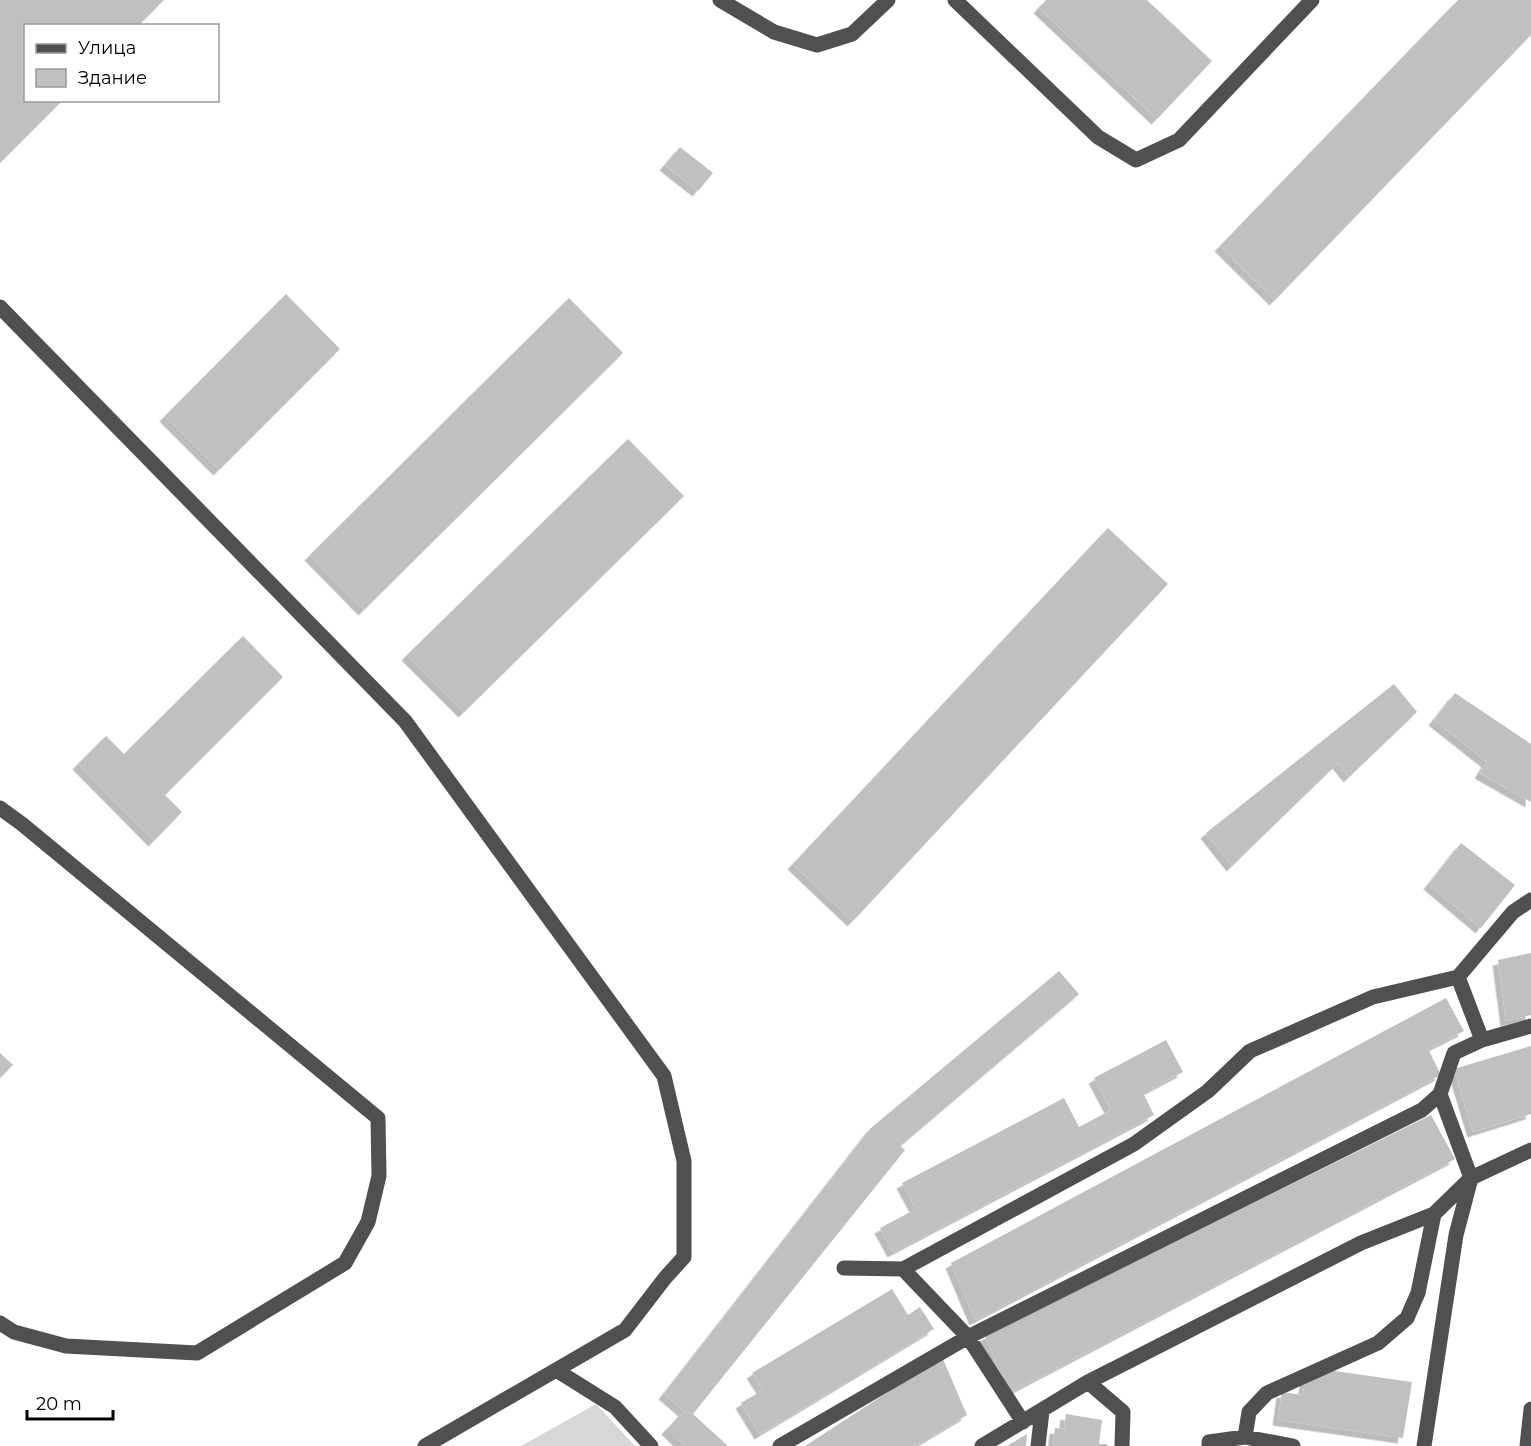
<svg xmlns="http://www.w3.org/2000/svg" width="1531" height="1446" font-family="Montserrat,sans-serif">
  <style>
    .green { fill: #d7d7d7 }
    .building { fill: #c0c0c0; filter: url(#shadow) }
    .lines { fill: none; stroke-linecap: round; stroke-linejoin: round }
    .minor { stroke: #505050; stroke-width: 15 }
  </style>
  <defs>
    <filter id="shadow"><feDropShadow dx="-5.5" dy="5.5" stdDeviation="0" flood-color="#0004"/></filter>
  </defs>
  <rect width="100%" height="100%" fill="#fff"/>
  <path class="green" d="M596,1404L635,1446H521Z"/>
  <path class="building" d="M0,0H164L138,26H26V100H63L0,163Z
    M1046,0H1147L1212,61L1157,119L1039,8Z
    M1458,0H1531V35L1275,300L1220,246Z
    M680,147L713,173L698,191L665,165Z
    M286,294L340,349L219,470L165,416Z
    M569,298L623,353L364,610L310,555Z
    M628,439L684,496L464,712L407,655Z
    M1108,528L1168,584L853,921L793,864Z
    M243,636L283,677L165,795L182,812L154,841L78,764L106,736L124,754Z
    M1394,684L1417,712L1349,777L1338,763L1232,866L1206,833Z
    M1455,693L1531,744V802L1480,773L1487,762L1434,720Z
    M1461,843L1515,885L1481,928L1429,884Z
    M1531,953V1015L1506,1021L1498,960Z
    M1059,971L1079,994L900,1146L905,1150L693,1414L728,1446H684L667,1429L684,1411L664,1394L871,1128Z
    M1446,998L1464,1031L1428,1049L1441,1075L975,1320L951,1263Z
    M1166,1040L1183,1072L1143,1093L1154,1115L893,1252L880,1228L916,1209L902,1183L1064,1098L1079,1127L1111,1110L1094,1078Z
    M1531,1046V1114L1473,1132L1454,1069Z
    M0,1053L13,1065L0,1078Z
    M1431,1115L1455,1159L1009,1393L985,1336Z
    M892,1289L908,1315L920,1307L934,1329L760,1434L741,1403L763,1390L752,1373Z
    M942,1357L967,1415L915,1446H805Z
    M1307,1367L1412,1382L1403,1438L1278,1420L1282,1392L1303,1395Z
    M1066,1414L1102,1420L1099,1444H1107V1446H1053L1055,1428L1064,1429Z
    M1027,1434L1026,1446H1007Z"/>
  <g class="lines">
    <path class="minor" d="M720,0L774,32L817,45L852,34L888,0
      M955,0L1098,137L1136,160L1179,140L1312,0
      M0,307L405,721L664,1076L684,1161V1257L665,1278L625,1330L425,1446
      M0,808L22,824L378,1118L379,1176L368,1222L345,1263L197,1353L66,1346L14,1332L0,1323
      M1458,977L1482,1040L1531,1026
      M844,1268L903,1269L968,1337L1023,1422
      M903,1269L1134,1144L1208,1091L1250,1051L1373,997L1458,977L1513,912L1531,900
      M556,1370L615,1407L651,1446
      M1088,1382L1123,1412L1122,1446
      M1245,1437L1249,1412L1267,1393L1378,1343L1407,1318L1418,1293L1434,1214
      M780,1446L968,1337L1422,1110L1440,1094L1454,1053L1482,1040
      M982,1446L1088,1382L1361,1243L1434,1214L1471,1178L1531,1150
      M1038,1446L1042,1411
      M1209,1446V1442L1245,1437L1293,1446
      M1424,1446L1456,1235L1471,1178L1440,1094
      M1527,1446L1531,1409"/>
  </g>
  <rect x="24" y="24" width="195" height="78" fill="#ffffff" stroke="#999999" stroke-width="1.5"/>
  <rect x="36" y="44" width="30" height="9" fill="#505050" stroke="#999999" stroke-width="1.5"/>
  <text x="78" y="54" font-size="18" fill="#000000">Улица</text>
  <rect x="36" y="69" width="30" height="18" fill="#c0c0c0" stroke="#999999" stroke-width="1.5"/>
  <text x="78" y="84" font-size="18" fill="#000000">Здание</text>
  <path d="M27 1410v9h86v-9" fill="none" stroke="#000000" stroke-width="3"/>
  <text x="36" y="1410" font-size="18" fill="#000000" stroke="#ffffff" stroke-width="4.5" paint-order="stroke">20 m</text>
</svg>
